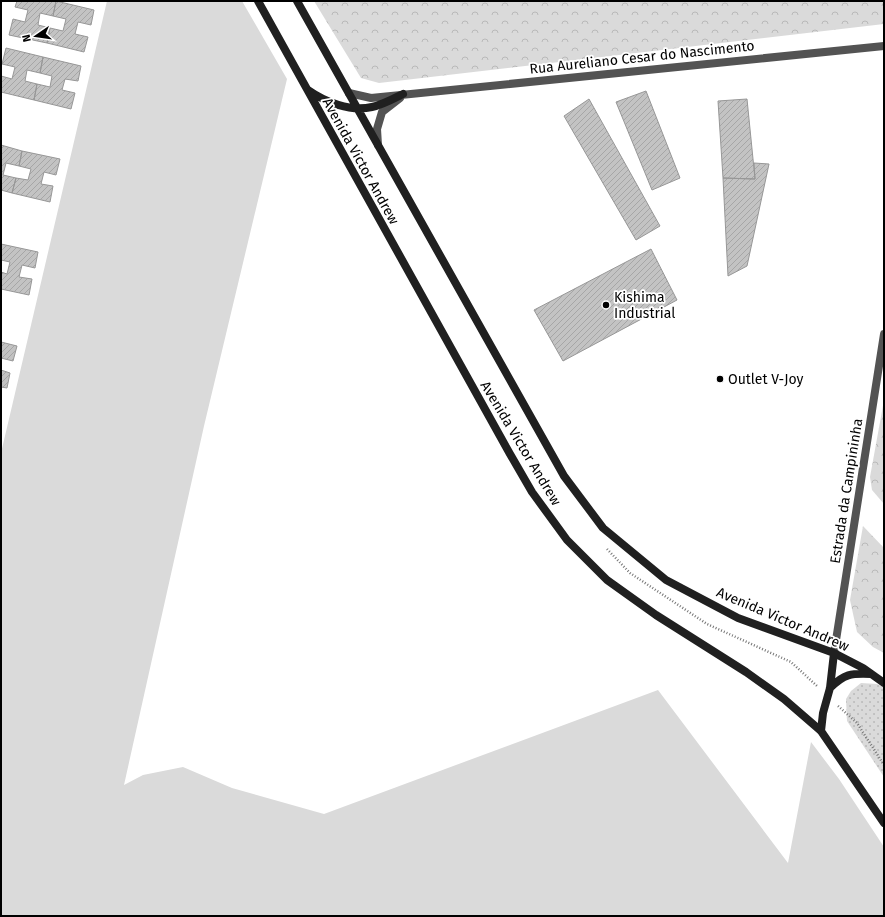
<svg xmlns="http://www.w3.org/2000/svg" width="885" height="917" font-family="'Fira Sans',sans-serif">
  <style>
    .grass { fill: #dadada }
    .forest { fill: url(#forest-crowns) }
    .park { fill: url(#park-dots) }
    .building { fill: url(#building-hatch); stroke: #979797 }
    .lines { fill: none; stroke-linecap: round; stroke-linejoin: round }
    .path { stroke: #757575; stroke-width: 2.5; stroke-dasharray: 1 2; stroke-linecap: butt }
    .street { stroke: #535353; stroke-width: 8 }
    .secondary { stroke: #202020; stroke-width: 8 }
    .poi-dot { fill: #000; stroke: #fff; stroke-width: 1.5 }
    .labels { text-anchor: middle; stroke-width: 3.5; stroke-linejoin: round; paint-order: stroke }
    .street-label { font-size: 14px; fill: #000; stroke: #fff }
    .poi-label { font-size: 14px; fill: #000; stroke: #fff; text-anchor: start }
  </style>
  <defs>
    <pattern id="forest-crowns" width="20" height="18" patternUnits="userSpaceOnUse"><rect width="20" height="18" fill="#dadada"/><path d="M2 6a3 3 0 1 1 6 0M12 15a3 3 0 1 1 6 0" fill="none" stroke="#b9b9b9"/></pattern>
    <pattern id="park-dots" width="8" height="8" patternUnits="userSpaceOnUse"><rect width="8" height="8" fill="#dadada"/><path d="M2 2h.1M6 6h.1" fill="none" stroke="#b9b9b9" stroke-width="1.8" stroke-linecap="round"/></pattern>
    <pattern id="building-hatch" width="6" height="6" patternUnits="userSpaceOnUse"><rect width="6" height="6" fill="#c3c3c3"/><path d="M-1 1l2-2M0 6l6-6M5 7l2-2" fill="none" stroke="#a6a6a6"/></pattern>
  </defs>
  <rect width="100%" height="100%" fill="#fff"/>
  <path class="grass" d="M107,1H242L287,79L204,426L124,785L143,775L183,767L232,788L324,814L658,690L788,863L811,742L839,779L884,847V916H1V453Z"/>
  <path class="forest" d="M314,1H884V24L379,83L361,78Z
    M884,400V504L872,490L870,477Z
    M863,526L884,548V653L873,647L857,632L850,600Z"/>
  <path class="park" d="M861,683L877,684L884,687V777L847,721L846,699L851,691Z"/>
  <path class="building" d="M17,1H56L53,16L40,13L38,25L50,28L47,43L9,35L13,19L25,22L28,10L15,7Z
    M56,1L94,10L91,25L78,22L75,34L88,37L84,52L47,43L50,28L63,31L66,19L53,16Z
    M6,48L43,57L40,73L27,70L25,81L37,84L34,100L1,92V76L12,79L15,67L2,64Z
    M43,57L81,66L78,81L65,79L62,90L75,93L71,109L34,100L37,84L50,87L52,76L40,73Z
    M646,91L680,178L652,190L616,102Z
    M589,99L660,226L636,240L564,116Z
    M747,99L755,179L723,178L718,101Z
    M1,145L22,151L19,166L6,163L3,175L16,178L12,193L1,190Z
    M22,151L60,159L56,175L44,172L41,184L53,186L50,202L12,193L16,178L28,180L31,169L19,166Z
    M754,163L769,164L747,266L728,276L723,178L755,179Z
    M1,244L38,252L35,268L22,265L19,277L32,279L29,295L1,289V272L7,274L10,262L1,260Z
    M651,249L677,300L563,361L534,310Z
    M1,342L17,346L13,361L1,358Z
    M1,370L10,373L7,388L1,387Z"/>
  <g class="lines">
    <path class="path" d="M607,549L630,573L707,624L791,662L817,686
      M838,706L857,723L884,765"/>
    <path class="street" d="M349,93L371,98L884,46
      M378,145L377,129L382,112L400,98
      M834,653L884,334"/>
    <path class="secondary" d="M258,1L510,454L532,492L567,540L607,580L656,615L746,672L784,699L821,731L884,823
      M297,1L564,476L603,528L666,580L738,618L834,653L863,668L884,683
      M308,90C325,102 350,112 372,107C382,105 393,99 403,94
      M830,688C844,674 851,673 871,674
      M821,731L823,713L830,688L834,653"/>
  </g>
  <g class="poi-dot">
    <circle cx="606" cy="305" r="4"/>
    <circle cx="720" cy="379" r="4"/>
  </g>
  <g class="labels">
    <g class="street-label">
      <text transform="translate(642 57) rotate(-6)" y="5">Rua Aureliano Cesar do Nascimento</text>
      <text transform="translate(361 161) rotate(61)" y="5">Avenida Victor Andrew</text>
      <text transform="translate(521 443) rotate(59)" y="5">Avenida Victor Andrew</text>
      <text transform="translate(846 491) rotate(-81)" y="5">Estrada da Campininha</text>
      <text transform="translate(783 619) rotate(23)" y="5">Avenida Victor Andrew</text>
    </g>
    <g class="poi-label">
      <text x="614" y="302">Kishima<tspan x="614" dy="16">Industrial</tspan></text>
      <text x="728" y="384">Outlet V-Joy</text>
    </g>
  </g>
  <rect width="885" height="917" fill="none" stroke="#000000" stroke-width="4"/>
  <g transform="translate(36 36) rotate(257)" stroke="#ffffff" stroke-width="3" paint-order="stroke">
  <path d="M0-3L7 15L0 10L-7 15Z" fill="#000000"/>
  <text y="-6" font-size="11" font-weight="bold" text-anchor="middle" fill="#000000">N</text>
  </g>
</svg>
